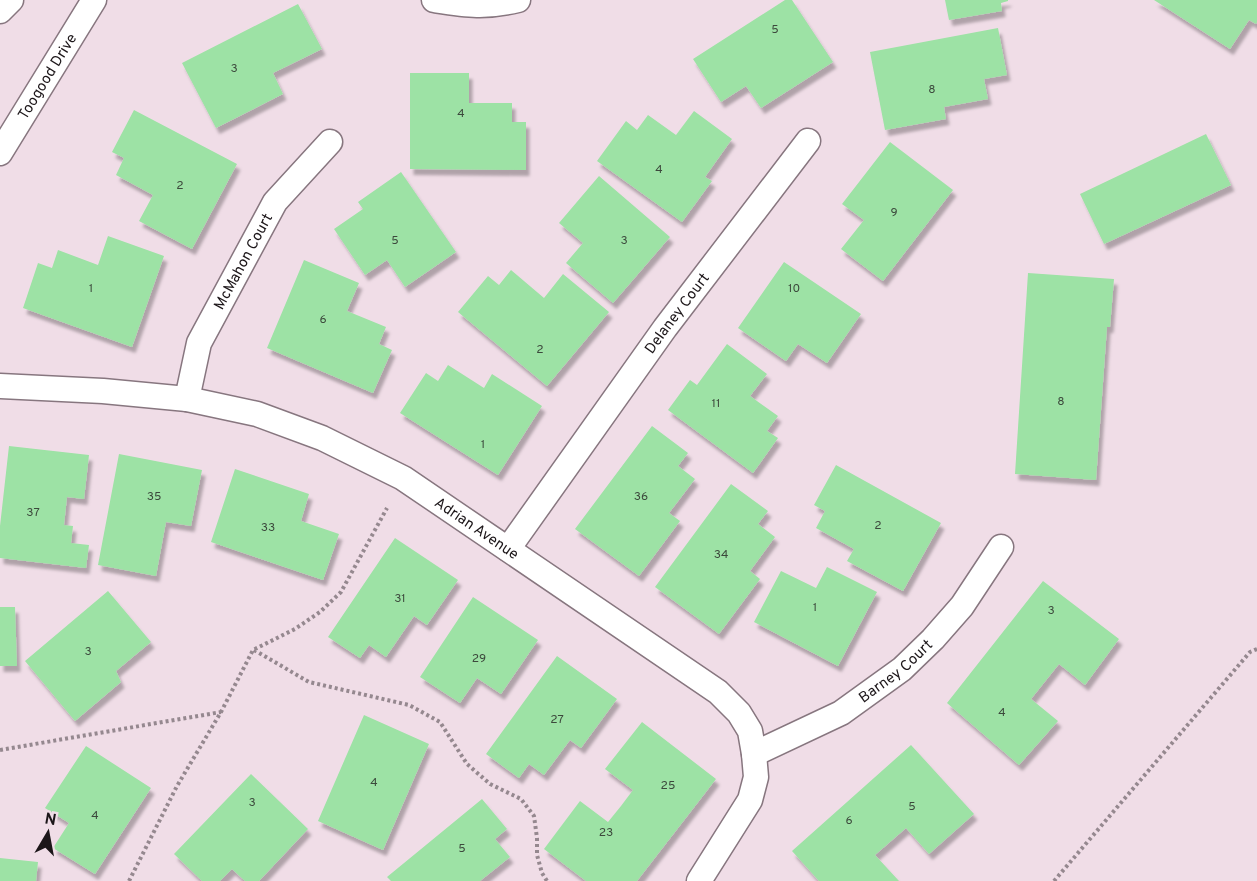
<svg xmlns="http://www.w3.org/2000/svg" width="1257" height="881" font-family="Overpass,sans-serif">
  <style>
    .building { fill: #9de2a5; filter: url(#shadow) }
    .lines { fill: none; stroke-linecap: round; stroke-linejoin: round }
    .lane-casing { stroke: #87767f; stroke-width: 27 }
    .path { stroke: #95888f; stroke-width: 4; stroke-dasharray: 3 3; stroke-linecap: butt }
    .lane { stroke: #fff; stroke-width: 24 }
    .labels { text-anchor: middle; stroke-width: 6; stroke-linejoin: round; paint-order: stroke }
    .number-label { font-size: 12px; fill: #3c493c }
    .street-label { font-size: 15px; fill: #1c1619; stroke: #f0dde7 }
  </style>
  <defs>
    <filter id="shadow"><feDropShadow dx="3.5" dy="6" stdDeviation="1.5" flood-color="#0004"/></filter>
  </defs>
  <rect width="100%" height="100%" fill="#f0dde7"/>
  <path class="building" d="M785,0H792L833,62L761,108L746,86L721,102L693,59Z
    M945,0H1008V1L1001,3L1002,11L949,20Z
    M1154,0H1257V22L1256,24L1249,20L1230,49Z
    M298,4L322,49L273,73L283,94L216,128L182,63Z
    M998,28L1007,75L984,79L988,99L944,107L946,119L885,130L870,52Z
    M410,73H469V103H512V122H526V170L410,169Z
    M134,110L237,164L192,249L139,221L153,195L116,175L124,158L112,152Z
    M694,111L732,139L705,177L712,181L682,222L597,161L626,121L637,130L648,115L676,135Z
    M1206,134L1231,185L1104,244L1080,194Z
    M890,142L953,190L883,281L841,249L864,220L842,204Z
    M401,172L456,252L405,287L387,260L365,275L334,229L363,209L358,202Z
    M599,176L670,237L613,303L566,263L583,243L559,223Z
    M108,236L164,256L132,347L23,308L38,263L52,268L58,250L98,265Z
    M304,260L359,283L347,311L386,327L379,344L392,350L373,393L267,348Z
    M784,262L861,314L827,363L798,344L786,361L738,328Z
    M511,270L544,298L563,274L609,312L547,386L458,312L488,276L499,285Z
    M1028,273L1114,279L1110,327H1107L1096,480L1015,474Z
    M727,344L767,374L750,396L778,416L767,431L778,438L753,473L668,410L690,380L697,385Z
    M448,365L484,388L492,374L542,406L498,475L400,413L426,373L438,381Z
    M652,426L688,453L678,466L695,479L669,513L680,521L639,576L575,529Z
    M9,446L89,455L84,499L67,497L64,525L73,526L71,543L89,545L86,568L0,558V526Z
    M119,454L202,470L191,526L166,522L156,576L98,565Z
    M836,465L941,523L903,591L847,561L854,549L816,528L825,511L814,505Z
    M235,469L309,494L301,521L339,534L323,580L211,542Z
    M731,484L768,511L758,524L775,537L750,571L760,579L719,634L655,587Z
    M395,538L458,580L427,625L414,616L386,657L369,645L360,658L328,637Z
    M827,567L877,592L838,666L754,622L781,571L816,588Z
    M1043,581L1119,639L1085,685L1059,664L1031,699L1058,721L1019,765L947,703Z
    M108,591L151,642L116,671L121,682L75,721L25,661Z
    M473,597L538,640L501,694L477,678L460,703L420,677Z
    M0,607H15L17,666H0Z
    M557,656L617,699L581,748L570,740L544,775L529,764L519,778L486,754Z
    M364,715L429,744L383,850L318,821Z
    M642,722L716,779L637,881H586L544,849L580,801L608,822L621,806L633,790L605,769Z
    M911,745L974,814L929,854L906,828L890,842L875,855L899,881H819L792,851Z
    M86,746L151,788L95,874L53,848L69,823L45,808Z
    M251,774L308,829L259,881H245L232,869L220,881H202L174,854Z
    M482,799L507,829L495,839L510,857L480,881H391L387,877Z
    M0,858L38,862L36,881H0Z"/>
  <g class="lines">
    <defs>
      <g id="lane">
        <path d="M434,0C467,5 485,8 518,0"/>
        <path d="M0,11L11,0"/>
        <path id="s1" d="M0,153L94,0"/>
        <path id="s2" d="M0,386L103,391L187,399L257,414L322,438L403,478L718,692L739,713L750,731L754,754L756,777L750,800L699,881"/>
        <path id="s3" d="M187,399L199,343L275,202L330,142"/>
        <path id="s4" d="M508,549L665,328L808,141"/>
        <path id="s5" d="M754,754L841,713L902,669L933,639L962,606L1001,547"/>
      </g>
    </defs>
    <use href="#lane" class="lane-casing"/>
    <path class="path" d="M254,650L309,682L409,705L440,722L467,764L490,784L521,799L534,816L537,838V855L542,873L547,881
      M0,750L221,712
      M129,881L177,786L221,712L253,650L295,629L320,612L341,592L387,508
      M1054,881L1250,652L1257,649"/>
    <use href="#lane" class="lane"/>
  </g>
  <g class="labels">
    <g class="number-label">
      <text x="775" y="33">5</text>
      <text x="234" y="72">3</text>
      <text x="932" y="93">8</text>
      <text x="461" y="117">4</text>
      <text x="659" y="173">4</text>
      <text x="180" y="189">2</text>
      <text x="894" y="216">9</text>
      <text x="395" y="244">5</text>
      <text x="624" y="244">3</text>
      <text x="91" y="292">1</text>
      <text x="794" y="292">10</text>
      <text x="323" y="323">6</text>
      <text x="540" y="353">2</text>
      <text x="1061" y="405">8</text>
      <text x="716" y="407">11</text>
      <text x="483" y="448">1</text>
      <text x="154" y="500">35</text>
      <text x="641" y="500">36</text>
      <text x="33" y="516">37</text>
      <text x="878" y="529">2</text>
      <text x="268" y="531">33</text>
      <text x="721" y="558">34</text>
      <text x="400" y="602">31</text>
      <text x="815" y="611">1</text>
      <text x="1051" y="614">3</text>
      <text x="88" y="655">3</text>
      <text x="479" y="662">29</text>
      <text x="1002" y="716">4</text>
      <text x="557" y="723">27</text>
      <text x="374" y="786">4</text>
      <text x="668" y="789">25</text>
      <text x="252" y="806">3</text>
      <text x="912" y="810">5</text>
      <text x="95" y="819">4</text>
      <text x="849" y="824">6</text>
      <text x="606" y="836">23</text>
      <text x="462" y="852">5</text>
    </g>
    <g class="street-label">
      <text dy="5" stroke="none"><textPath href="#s1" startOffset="90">Toogood Drive</textPath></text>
      <text dy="5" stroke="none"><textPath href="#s3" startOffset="150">McMahon Court</textPath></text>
      <text dy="5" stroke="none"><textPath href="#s4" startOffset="290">Delaney Court</textPath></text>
      <text dy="5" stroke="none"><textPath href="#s2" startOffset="508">Adrian Avenue</textPath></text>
      <text dy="5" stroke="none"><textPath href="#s5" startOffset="165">Barney Court</textPath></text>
    </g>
  </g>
  <g transform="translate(48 833) rotate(10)" stroke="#f0dde7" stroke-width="4.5" paint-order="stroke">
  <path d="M0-4.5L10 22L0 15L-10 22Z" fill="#1c1619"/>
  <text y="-9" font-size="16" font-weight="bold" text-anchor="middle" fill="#1c1619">N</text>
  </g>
</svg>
